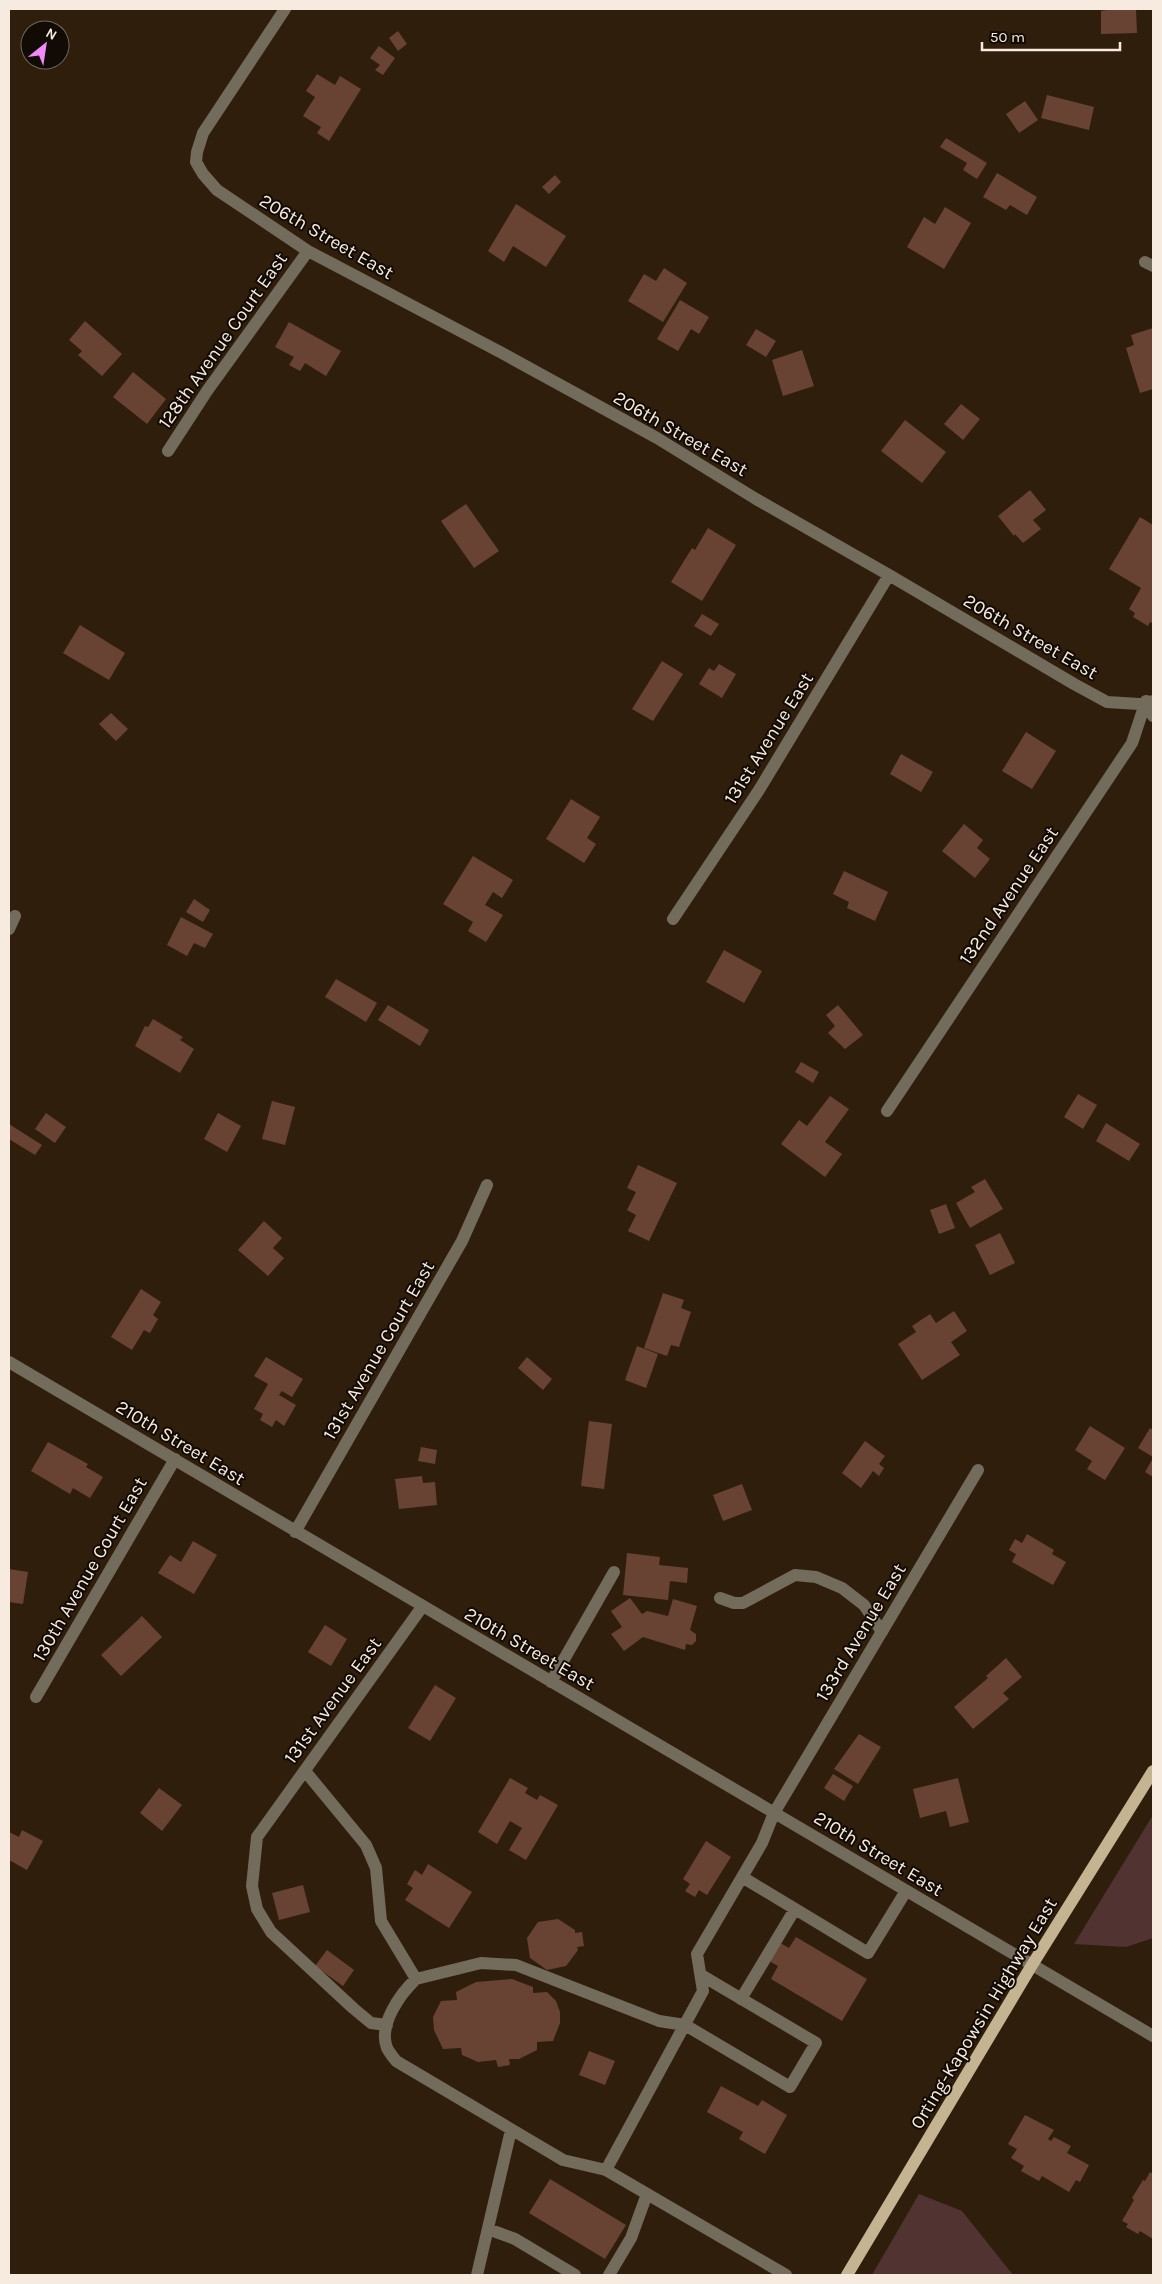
<svg xmlns="http://www.w3.org/2000/svg" width="1162" height="2284" font-family="Karla,sans-serif">
  <style>
    .green { fill: #513331 }
    .building { fill: #684333 }
    .lines { fill: none; stroke-linecap: round; stroke-linejoin: round }
    .minor { stroke: #736b5b; stroke-width: 12 }
    .major { stroke: #c5b492; stroke-width: 12 }
    .labels { text-anchor: middle; stroke-width: 4; stroke-linejoin: round; paint-order: stroke }
    .street-label { font-size: 19px; fill: #f7eadf; stroke: #120a04 }
  </style>
  <rect width="100%" height="100%" fill="#301e0d"/>
  <path class="green" d="M1153,1815V1938L1126,1947L1074,1944Z
    M919,2194L962,2211L1013,2275H872Z"/>
  <path class="building" d="M1112,9H1136L1137,33L1101,34V11Z
    M398,31L407,44L398,51L389,38Z
    M379,46L395,58L383,75L375,70L380,65L370,58Z
    M317,74L335,85L340,76L361,89L329,141L317,133L321,127L303,116L315,97L306,91Z
    M1047,95L1094,107L1089,130L1041,118Z
    M1025,101L1038,120L1019,133L1006,114Z
    M946,138L987,163L977,179L963,170L967,163L940,147Z
    M997,173L1037,197L1027,215L1010,205L1006,210L983,197Z
    M555,175L561,182L549,194L542,187Z
    M516,204L566,236L546,267L513,246L504,262L488,251Z
    M945,207L971,223L944,269L907,247L924,217L935,224Z
    M664,268L687,283L663,322L628,301L644,274L656,281Z
    M680,300L709,317L699,334L691,329L678,351L657,339Z
    M85,321L122,354L102,376L78,355L82,351L69,340Z
    M289,322L341,351L326,376L305,363L300,371L289,365L294,357L275,347Z
    M1153,328V389L1140,393L1126,348L1134,345L1131,335Z
    M756,329L776,341L766,357L746,345Z
    M802,350L814,386L783,396L772,360Z
    M133,372L166,399L147,424L113,397Z
    M961,404L980,419L963,440L944,424Z
    M905,420L946,452L922,483L881,451Z
    M1030,490L1046,510L1033,520L1041,529L1023,543L1015,534L1014,536L998,516Z
    M466,504L499,551L474,568L441,521Z
    M1140,517L1153,525V624L1150,622L1148,626L1133,617L1135,613L1129,609L1141,588L1109,569Z
    M708,528L736,545L702,601L671,582L692,548L695,550Z
    M702,614L719,624L711,636L694,626Z
    M80,625L125,653L109,680L63,653Z
    M662,661L683,674L653,721L632,709Z
    M719,664L736,674L722,698L699,684L709,668L714,671Z
    M111,713L128,729L116,741L99,724Z
    M1026,732L1056,751L1032,789L1002,771Z
    M901,754L933,772L921,792L890,774Z
    M571,799L600,817L587,838L596,844L584,863L546,839Z
    M964,824L983,840L977,848L990,859L975,878L942,851Z
    M473,856L513,880L502,898L493,892L485,905L503,915L486,942L468,931L473,922L443,904Z
    M844,871L888,892L875,921L847,908L849,902L833,894Z
    M194,899L210,910L203,922L186,912Z
    M181,917L213,934L205,948L194,943L187,956L167,945Z
    M724,950L762,971L744,1003L706,982Z
    M336,979L377,1003L366,1022L325,997Z
    M388,1005L429,1030L420,1046L378,1020Z
    M838,1005L863,1035L845,1049L828,1033L835,1026L826,1015Z
    M153,1019L183,1037L180,1040L194,1049L180,1073L135,1046L145,1026L148,1027Z
    M801,1062L819,1072L813,1083L795,1072Z
    M1078,1094L1097,1105L1083,1129L1064,1117Z
    M830,1096L849,1109L825,1142L842,1154L825,1177L781,1144L799,1120L807,1126Z
    M272,1101L295,1107L285,1145L262,1139Z
    M46,1113L66,1127L55,1143L35,1129Z
    M218,1113L241,1126L227,1152L204,1139Z
    M1106,1123L1140,1144L1129,1161L1096,1141Z
    M9,1124L42,1145L35,1155L9,1139Z
    M638,1165L677,1183L649,1241L628,1231L636,1215L627,1210L636,1192L627,1188Z
    M985,1179L1003,1209L970,1228L956,1203L975,1192L971,1187Z
    M946,1204L955,1228L939,1234L930,1210Z
    M264,1221L282,1238L273,1248L284,1258L268,1276L238,1250Z
    M1000,1233L1015,1263L990,1275L975,1245Z
    M141,1289L161,1302L153,1315L158,1319L150,1333L144,1330L132,1350L111,1337Z
    M663,1293L684,1300L681,1308L691,1312L679,1347L671,1345L667,1356L644,1348Z
    M954,1311L967,1331L951,1342L960,1355L922,1380L898,1344L916,1332L912,1326L930,1314L936,1323Z
    M637,1346L658,1354L646,1388L625,1380Z
    M266,1357L303,1379L292,1397L282,1391L279,1395L296,1405L284,1426L276,1420L272,1427L260,1420L263,1414L254,1409L268,1384L254,1376Z
    M527,1357L552,1379L543,1390L518,1368Z
    M589,1421L612,1424L604,1489L581,1486Z
    M1090,1426L1125,1448L1105,1480L1087,1469L1092,1461L1075,1450Z
    M1150,1428L1153,1430V1457L1138,1448Z
    M865,1441L885,1456L879,1464L884,1468L879,1476L873,1471L861,1488L842,1473Z
    M48,1442L88,1464L86,1467L103,1477L90,1498L73,1488L70,1494L31,1471Z
    M421,1447L437,1450L435,1464L418,1461Z
    M1153,1458V1477L1145,1472Z
    M422,1476L423,1483L435,1482L437,1505L399,1509L395,1479Z
    M742,1484L752,1510L723,1521L713,1495Z
    M1027,1534L1054,1550L1052,1554L1066,1562L1053,1585L1012,1562L1016,1554L1009,1550L1015,1539L1022,1543Z
    M193,1541L217,1555L194,1594L158,1573L170,1555L181,1562Z
    M627,1553L660,1557L659,1565L688,1568L687,1583L670,1581L668,1600L623,1595Z
    M9,1569L28,1572L23,1604L9,1602Z
    M630,1598L642,1614L647,1611L668,1616L673,1599L697,1606L690,1630L696,1634V1641L692,1645L686,1644L685,1650L643,1637L624,1651L611,1634L622,1627L611,1611Z
    M142,1616L162,1637L121,1676L101,1655Z
    M325,1625L347,1639L331,1666L308,1652Z
    M1006,1658L1022,1677L1003,1693L1009,1699L973,1729L954,1707L988,1678L986,1676Z
    M435,1685L456,1698L430,1741L408,1728Z
    M859,1734L881,1747L858,1784L834,1769Z
    M833,1774L853,1786L844,1801L824,1788Z
    M510,1778L528,1788L525,1793L537,1800L540,1795L558,1805L526,1860L509,1850L522,1828L510,1821L497,1844L478,1832Z
    M958,1778L969,1822L950,1827L946,1811L920,1818L913,1789Z
    M159,1788L182,1805L162,1831L140,1813Z
    M22,1830L43,1841L27,1870L9,1860V1832L19,1837Z
    M706,1841L731,1857L707,1895L699,1890L695,1897L685,1891L690,1884L683,1879Z
    M428,1864L472,1892L449,1928L405,1900L413,1888L407,1884L415,1870L422,1875Z
    M303,1885L310,1912L279,1920L272,1893Z
    M558,1919L575,1930V1933L582,1932L584,1946L577,1947L578,1950L566,1966L547,1970L530,1958L527,1938L538,1922Z
    M796,1937L867,1979L842,2021L771,1979L778,1966L769,1961L780,1943L789,1948Z
    M327,1950L354,1970L343,1986L315,1966Z
    M512,1979L533,1987V1993L547,1992L556,2001L560,2012V2023L553,2041L537,2042V2050L519,2059H509L510,2065L498,2067L496,2060L478,2062L462,2055L461,2048L443,2049L434,2030L433,2017L441,2001L457,2000L456,1992L476,1982Z
    M589,2051L615,2061L605,2085L579,2075Z
    M721,2086L758,2106L762,2100L787,2115L765,2154L739,2139L743,2132L707,2112Z
    M1025,2115L1054,2130L1048,2139L1051,2141L1054,2137L1071,2146L1067,2153L1089,2165L1080,2182L1076,2180L1069,2192L1042,2176L1039,2181L1021,2171L1024,2166L1011,2158L1017,2149L1008,2144Z
    M1150,2172L1153,2174V2239L1140,2231L1138,2234L1126,2227L1128,2224L1122,2221L1134,2200L1132,2198L1143,2180L1145,2181Z
    M550,2179L626,2225L605,2259L529,2213Z"/>
  <g class="lines">
    <path class="minor" d="M285,9L203,133L197,152L196,162L203,174L217,190L308,251L502,353L657,438L756,499L889,575L1074,684L1107,702L1139,704L1153,701
      M1145,262L1153,266
      M168,451L207,391L308,251
      M1146,701L1153,716
      M673,919L759,790L889,575
      M9,929L15,916
      M887,1111L1132,743L1146,701
      M9,1362L1153,2036
      M295,1532L462,1241L487,1185
      M720,1598L734,1603H743L795,1575L816,1577L842,1588L864,1605L882,1632
      M551,1682L614,1572
      M36,1697L175,1459
      M305,1771L366,1845L376,1868L381,1921L416,1979C400,1994 378,2025 387,2048C389,2052 393,2057 396,2061L563,2160L606,2170L786,2275
      M742,1877L868,1953L906,1891
      M416,1979L481,1963L516,1965L659,2021L685,2025L790,2087L816,2043L701,1975
      M741,1999L795,1909
      M387,2025L371,2023L353,2008L271,1932L257,1909L252,1886L257,1837L422,1607
      M606,2170L703,1991L697,1954L762,1843L774,1813L978,1470
      M488,2229L515,2239L575,2275
      M477,2275L511,2130
      M609,2275L631,2238L647,2194"/>
    <path class="major" d="M847,2275L1032,1965L1153,1771"/>
  </g>
  <g class="labels">
    <g class="street-label">
      <text transform="translate(327 236) rotate(30)" y="7">206th Street East</text>
      <text transform="translate(222 340) rotate(-55)" y="7">128th Avenue Court East</text>
      <text transform="translate(681 433) rotate(30)" y="7">206th Street East</text>
      <text transform="translate(1031 636) rotate(30)" y="7">206th Street East</text>
      <text transform="translate(768 738) rotate(-58)" y="7">131st Avenue East</text>
      <text transform="translate(1008 895) rotate(-56)" y="7">132nd Avenue East</text>
      <text transform="translate(378 1350) rotate(-60)" y="7">131st Avenue Court East</text>
      <text transform="translate(181 1442) rotate(31)" y="7">210th Street East</text>
      <text transform="translate(89 1569) rotate(-60)" y="7">130th Avenue Court East</text>
      <text transform="translate(860 1632) rotate(-59)" y="7">133rd Avenue East</text>
      <text transform="translate(530 1648) rotate(30)" y="7">210th Street East</text>
      <text transform="translate(332 1700) rotate(-54)" y="7">131st Avenue East</text>
      <text transform="translate(879 1853) rotate(31)" y="7">210th Street East</text>
      <text transform="translate(983 2013) rotate(-59)" y="7">Orting-Kapowsin Highway East</text>
    </g>
  </g>
  <rect width="1162" height="2284" fill="none" stroke="#f7eadf" stroke-width="20"/>
  <g transform="translate(45 45) rotate(30)"><circle r="24" fill="#120a04" stroke="#6e645c"/>
  <path d="M0-4L9 19L0 12L-9 19Z" fill="#ef8bf7"/>
  <text y="-8" font-size="14" font-weight="bold" text-anchor="middle" fill="#f7eadf">N</text>
  </g>
  <path d="M982 42v8h138v-8" fill="none" stroke="#f7eadf" stroke-width="2.5"/>
  <text x="990" y="42" font-size="15" fill="#f7eadf" stroke="#120a04" stroke-width="4" paint-order="stroke">50 m</text>
</svg>
